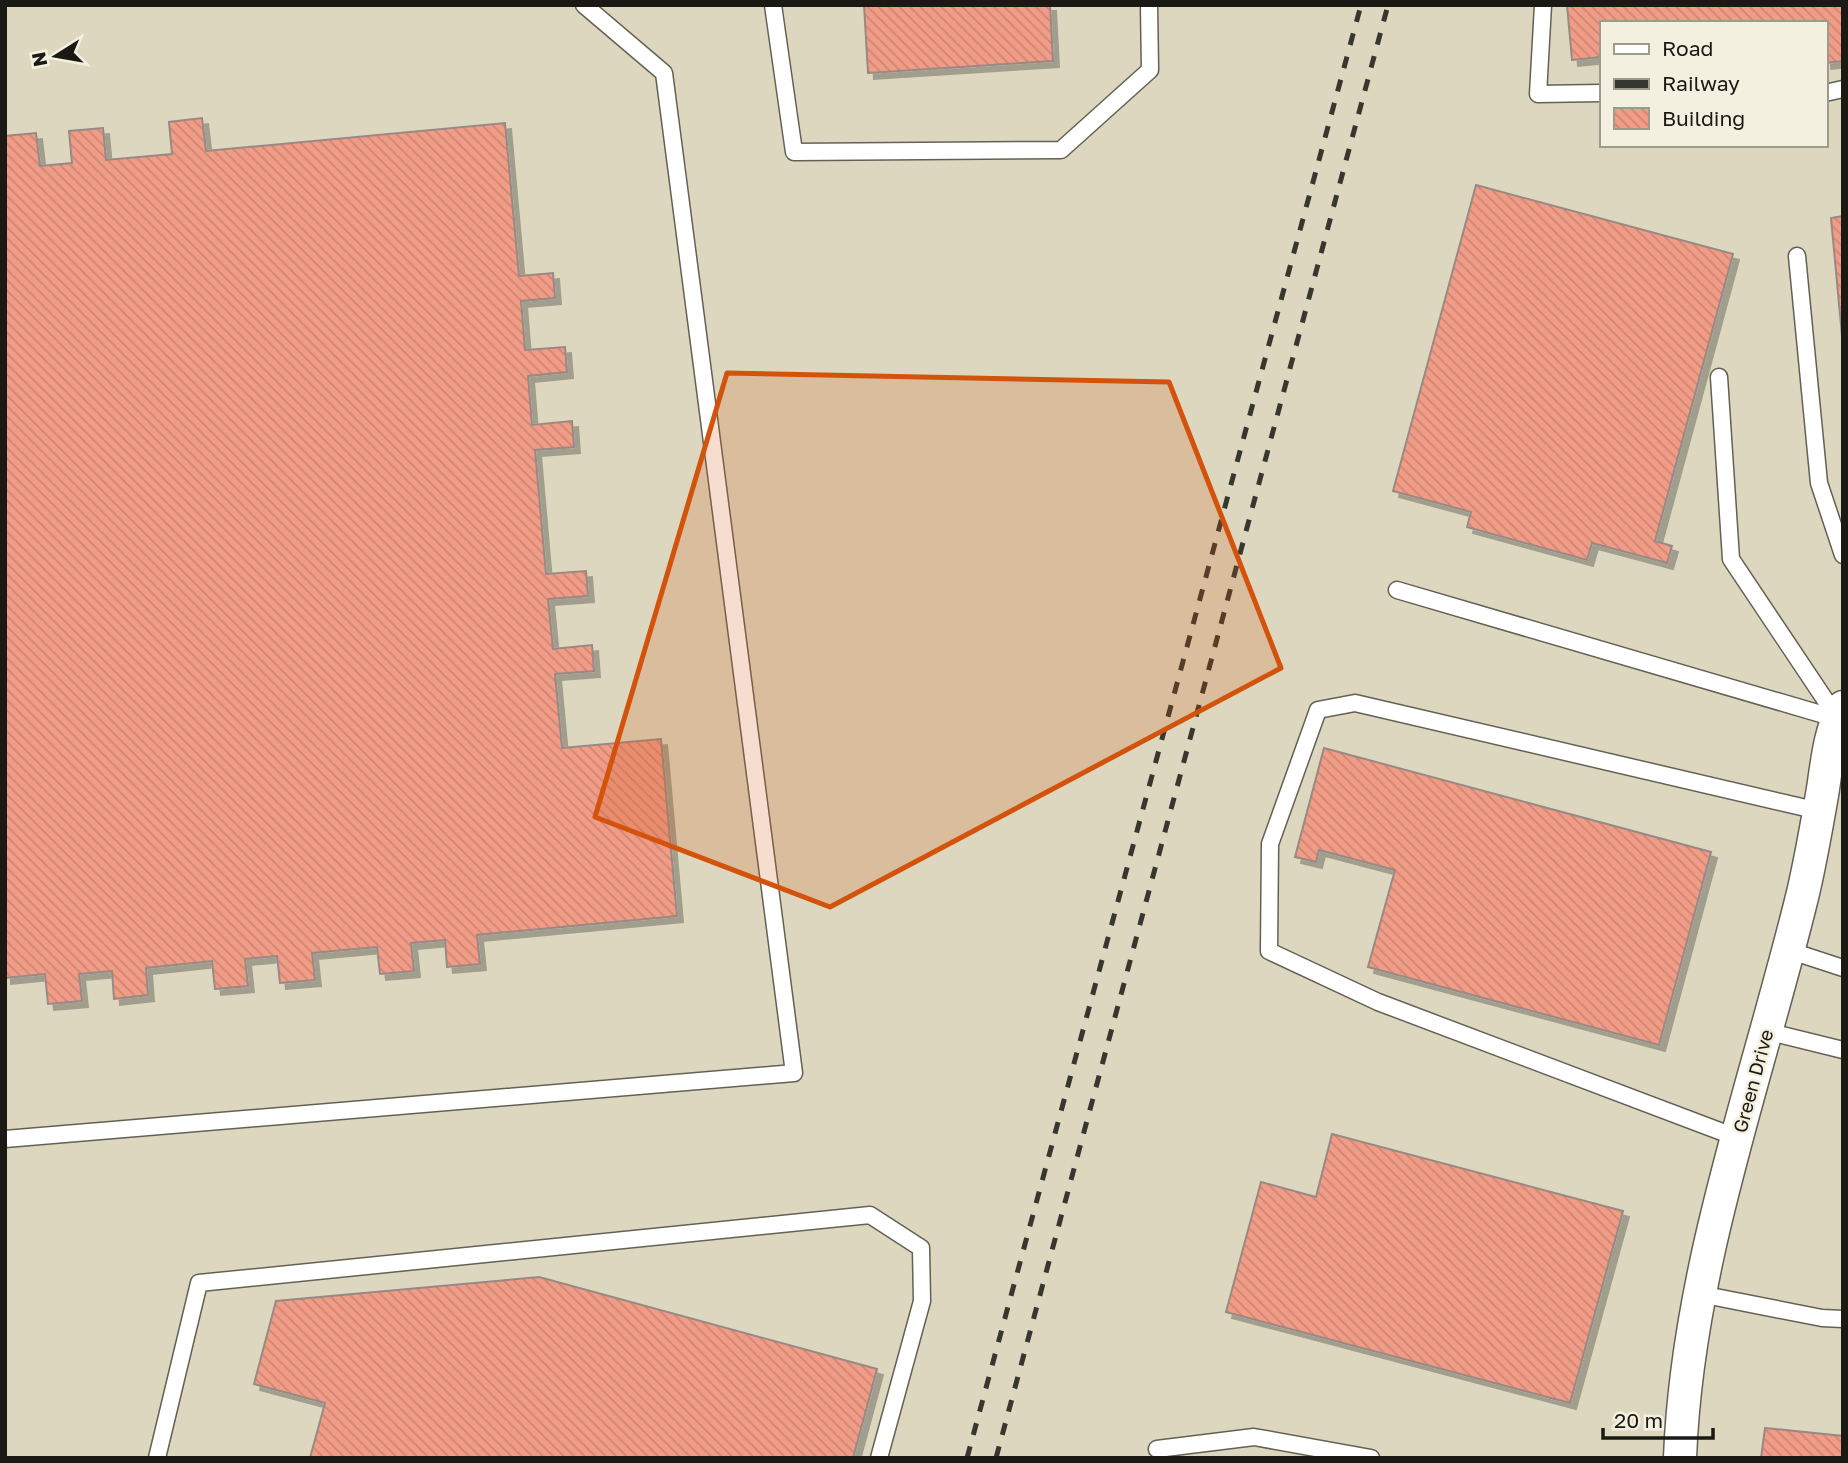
<svg xmlns="http://www.w3.org/2000/svg" width="1848" height="1463" font-family="'Golos Text',sans-serif">
  <style>
    .built { fill: #ddd7c0; fill-rule: evenodd }
    .building { fill: url(#building-back-hatch); stroke: #998984; stroke-width: 2; filter: url(#shadow) }
    .lines { fill: none; stroke-linecap: round; stroke-linejoin: round }
    .service-casing { stroke: #646154; stroke-width: 19 }
    .minor-casing { stroke: #646154; stroke-width: 35 }
    .service { stroke: #fff; stroke-width: 16 }
    .minor { stroke: #fff; stroke-width: 32 }
    .rail { stroke: #38372f; stroke-width: 5; stroke-dasharray: 12 12; stroke-linecap: butt }
    .marked { fill: #d3530d; fill-opacity: 0.2; stroke: #d3530d; stroke-width: 5; stroke-linejoin: round }
    .labels { text-anchor: middle; stroke-width: 5; stroke-linejoin: round; paint-order: stroke }
    .street-label { font-size: 19px; fill: #1a1913; stroke: #f4f0e0 }
  </style>
  <defs>
    <pattern id="building-back-hatch" width="6" height="6" patternUnits="userSpaceOnUse" patternTransform="scale(1.75)"><rect width="6" height="6" fill="#f19c86"/><path d="M-1 5l2 2M0 0l6 6M5-1l2 2" fill="none" stroke="#ce8673"/></pattern>
    <filter id="shadow"><feDropShadow dx="6" dy="6" stdDeviation="0" flood-color="#0004"/></filter>
  </defs>
  <rect width="100%" height="100%" fill="#e6e3d3"/>
  <path class="built" d="M5,5H1843V1458H5ZM1601,23H1825V145H1601Z"/>
  <path class="building" d="M864,5H1050L1053,61L868,73Z
    M1567,5H1843V61L1825,63V23H1601V57L1572,60Z
    M202,118L206,151L505,123L519,276L553,273L555,298L521,301L525,350L565,347L567,372L528,376L532,425L572,421L574,447L535,450L546,574L586,571L588,596L548,599L553,649L592,645L594,671L555,674L562,748L661,739L677,916L477,935L480,964L447,967L445,940L411,943L414,971L380,974L377,947L312,953L315,980L280,983L277,956L245,959L248,986L215,989L212,961L146,968L148,995L114,999L112,971L79,974L82,1001L48,1004L45,974L5,978V136L36,133L40,166L72,163L69,131L103,128L106,160L172,154L169,122Z
    M1476,185L1733,254L1655,541L1672,546L1667,563L1592,543L1587,560L1467,527L1471,512L1393,491Z
    M1843,216V347L1831,218Z
    M1324,748L1711,852L1659,1045L1368,967L1395,870L1319,850L1316,862L1295,857Z
    M1332,1134L1623,1211L1570,1403L1226,1312L1261,1182L1316,1197Z
    M539,1277L877,1369L853,1458H310L325,1403L254,1384L276,1301Z
    M1765,1428L1843,1436V1458H1761Z"/>
  <g class="lines">
    <defs>
      <path id="service" d="M773,5L794,152L1061,150L1150,70L1149,5
        M1543,5L1538,94L1601,93
        M1825,93L1843,89
        M1797,256L1819,483L1843,555
        M1719,377L1731,559L1838,719
        M1397,590L1838,719
        M1788,950L1843,968
        M1766,1031L1843,1050
        M1738,1138L1378,1002L1269,951L1270,844L1318,710L1355,703L1819,811
        M5,1139L794,1073L664,73L584,5
        M1700,1294L1822,1318L1843,1319
        M1157,1449L1254,1437L1371,1458
        M157,1458L199,1283L870,1215L921,1248L922,1301L879,1458"/>
      <path id="minor" d="M1680,1458C1687,1267 1758,1078 1803,893C1811,859 1817,824 1823,789C1827,762 1830,731 1843,707"/>
    </defs>
    <use href="#service" class="service-casing"/>
    <use href="#minor" class="minor-casing"/>
    <use href="#service" class="service"/>
    <use href="#minor" class="minor"/>
    <path class="rail" d="M967,1458L1361,5
      M996,1458L1388,5"/>
  </g>
  <path class="marked" d="M727,373L1169,382L1281,668L830,907L595,817Z"/>
  <g class="labels">
    <g class="street-label">
      <text transform="translate(1753 1081) rotate(-75)" y="7">Green Drive</text>
    </g>
  </g>
  <rect width="1848" height="1463" fill="none" stroke="#1a1913" stroke-width="14"/>
  <rect x="1600" y="21" width="228" height="126" fill="#f4f0e0" stroke="#9d9a8e" stroke-width="2"/>
  <rect x="1614" y="44" width="35" height="10" fill="#ffffff" stroke="#9d9a8e" stroke-width="2"/>
  <text x="1662" y="56" font-size="21" fill="#1a1913">Road</text>
  <rect x="1614" y="79" width="35" height="10" fill="#38372f" stroke="#9d9a8e" stroke-width="2"/>
  <text x="1662" y="91" font-size="21" fill="#1a1913">Railway</text>
  <rect x="1614" y="108" width="35" height="21" fill="url(#building-back-hatch)" stroke="#9d9a8e" stroke-width="2"/>
  <text x="1662" y="126" font-size="21" fill="#1a1913">Building</text>
  <g transform="translate(56 56) rotate(259)" stroke="#f4f0e0" stroke-width="5" paint-order="stroke">
  <path d="M0-5L12 26L0 18L-12 26Z" fill="#1a1913"/>
  <text y="-10" font-size="19" font-weight="bold" text-anchor="middle" fill="#1a1913">N</text>
  </g>
  <path d="M1603 1428v10h110v-10" fill="none" stroke="#1a1913" stroke-width="3.5"/>
  <text x="1614" y="1428" font-size="21" fill="#1a1913" stroke="#f4f0e0" stroke-width="5" paint-order="stroke">20 m</text>
</svg>
